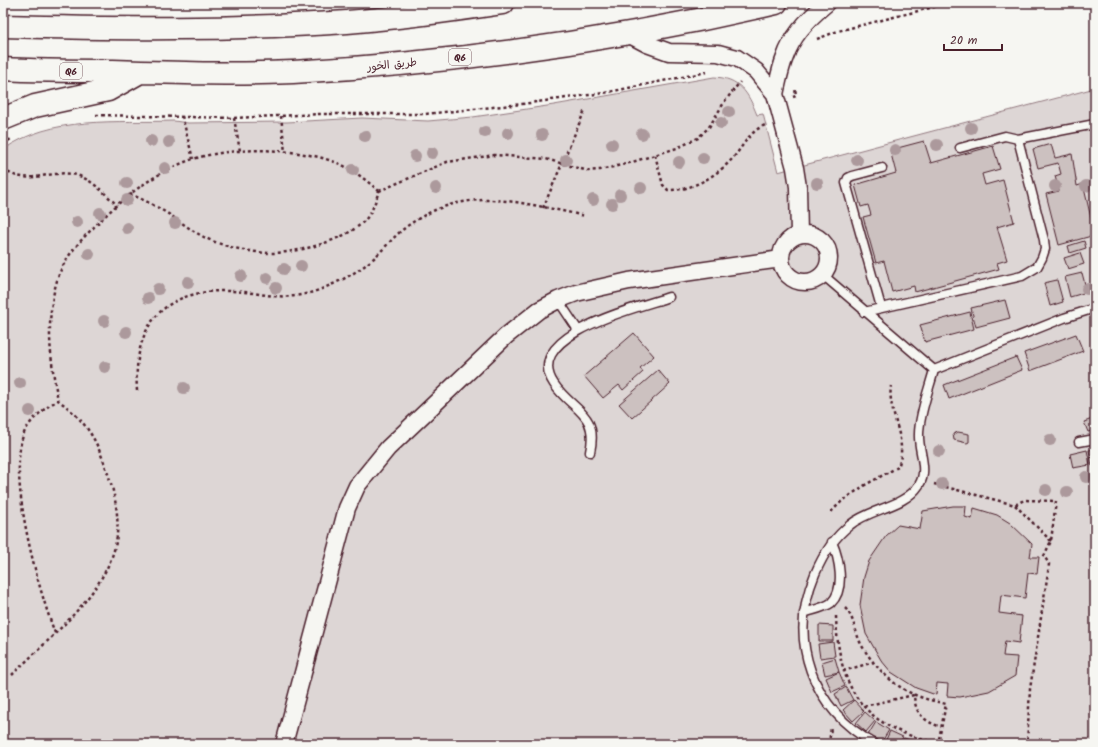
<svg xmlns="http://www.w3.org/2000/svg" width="1098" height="747" font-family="Kalam,'Playpen Sans Arabic',sans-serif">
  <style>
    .green { fill: #ddd6d5; stroke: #947a80 }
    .building { fill: #ccc1c0; stroke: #4a1f2b }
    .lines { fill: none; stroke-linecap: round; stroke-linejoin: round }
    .service-casing { stroke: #4a1f2b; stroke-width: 11 }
    .minor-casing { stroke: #4a1f2b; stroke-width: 19 }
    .motorway-casing { stroke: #4a1f2b; stroke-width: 25 }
    .path { stroke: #4a1f2b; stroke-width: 2.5; stroke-dasharray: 3 3; stroke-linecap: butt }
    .service { stroke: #f6f6f2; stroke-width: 8 }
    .minor { stroke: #f6f6f2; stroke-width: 16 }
    .motorway { stroke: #f6f6f2; stroke-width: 22 }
    .tree { fill: #ac999c }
    .labels { text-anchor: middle; stroke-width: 3; stroke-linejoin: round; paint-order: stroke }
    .shield { fill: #f6f6f2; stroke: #7e6067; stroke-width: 1 }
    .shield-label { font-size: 10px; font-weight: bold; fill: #4a1f2b }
    .street-label { font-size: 11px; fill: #4a1f2b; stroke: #f6f6f2 }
  </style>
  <rect width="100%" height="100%" fill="#f6f6f2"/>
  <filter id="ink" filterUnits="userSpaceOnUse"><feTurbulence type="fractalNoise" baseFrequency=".025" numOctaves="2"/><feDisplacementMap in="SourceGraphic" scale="8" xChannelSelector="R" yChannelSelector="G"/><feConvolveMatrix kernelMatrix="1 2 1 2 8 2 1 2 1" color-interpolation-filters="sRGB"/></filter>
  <g filter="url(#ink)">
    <path class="green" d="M714,77C739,78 748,92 757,115L763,114L778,172L1095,88V744H3V150C51,115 118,123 174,121L188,123L287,122L362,118L428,121L473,117L554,105Z"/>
    <path class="building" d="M924,141L931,163L993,146L1000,169L982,174L985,185L1003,180L1014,222L997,227L1007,260L997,263L999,269L915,292L914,286L892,292L884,261L876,263L863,217L871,215L868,205L861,207L855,185L896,173L890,150Z
      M1051,144L1055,158L1072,154L1077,186L1083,184L1095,235L1059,245L1046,194L1059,191L1055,176L1061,174L1058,163L1038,168L1033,149Z
      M1084,241L1086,248L1070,253L1068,246Z
      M1080,253L1084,264L1068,269L1064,258Z
      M1082,273L1087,292L1070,297L1065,277Z
      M1057,280L1063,302L1050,306L1044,283Z
      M1005,300L1010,318L976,327L971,308Z
      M970,312L974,329L925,342L920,325Z
      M634,333L654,356L640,368L643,372L623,390L619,385L603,398L584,376Z
      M1076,334L1083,351L1030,371L1024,353Z
      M1016,357L1022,370L949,399L944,385Z
      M658,370L670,384L632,418L619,404Z
      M1095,418V430L1088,432L1084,422Z
      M958,432L969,434V442L967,443L954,440L953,434Z
      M1095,449V466H1092L1089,450Z
      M1087,450L1090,465L1073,468L1070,454Z
      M953,506H966L965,517L972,519L974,508L997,515L1010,523L1032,544L1030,557H1039L1037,574L1028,573L1025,598L1001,595L999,613L1022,616L1019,643L1005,641L1003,656L1017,657L1015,676L989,691L960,697L947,696L948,684L937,683L936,695L916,688L891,672L881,660L866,634L860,605L864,577L869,561L886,536L898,525L920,529L923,511Z
      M819,625L833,626V641H819Z
      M833,642L835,656L820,658L818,644Z
      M835,658L839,672L825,675L822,662Z
      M839,672L845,686L832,692L826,678Z
      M846,687L853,700L841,706L835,694Z
      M854,700L864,711L853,721L843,710Z
      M865,712L875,721L866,732L856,723Z
      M876,722L889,730L881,743L868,735Z
      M890,731L903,737L899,744H884Z
      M904,738L917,742V744H902Z"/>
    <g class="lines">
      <defs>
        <path id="service" d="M960,148L1005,136L1018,139L1095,124
          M823,275L934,370
          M558,300L578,330
          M881,307L846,183L848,178L852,176L882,168
          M864,312L1022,276L1037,267L1042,258L1045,249L1044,240L1018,139
          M934,370L1064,318L1095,308
          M1079,442L1095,439
          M590,452C599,412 572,411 554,384C520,334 641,307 669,297
          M804,613C812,610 824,608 831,603C846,589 839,558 832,542
          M875,744C812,709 787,641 815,574C823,555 833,538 850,525C870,508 904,508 919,485C929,470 918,451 919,434C919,415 929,389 934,370"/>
        <path id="minor" d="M628,34L647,44L669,52L718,53L737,58L756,71L775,94L795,168L798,187L799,235
          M775,94C778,82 780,69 785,57C792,36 810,17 827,3
          M781 258a24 24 0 1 1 48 0a24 24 0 1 1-48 0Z
          M284,744L347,508L357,486L388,448L506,336L539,310L558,300L576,293L629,281L781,259"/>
        <path id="motorway" d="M3,26C118,29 232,30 347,22C399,18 451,11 503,3
          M3,69C39,71 76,71 113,71C173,73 233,75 293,72C456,63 617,40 776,3
          M3,119L35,106L108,90L140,72"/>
      </defs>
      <use href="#service" class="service-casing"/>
      <use href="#minor" class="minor-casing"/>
      <use href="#motorway" class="motorway-casing"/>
      <path class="path" d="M817,39L838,31L950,3
        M793,97L796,96L795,88
        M96,115L234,118L320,114H425L522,104L604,93L707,72
        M182,116L193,159
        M281,116L285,152
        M234,118L240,151
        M3,144L11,139
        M655,155L663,185L668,190C692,191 718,175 733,158C744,145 749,132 765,125
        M3,169C27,187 47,170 72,174C90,177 104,193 117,205
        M379,191L447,162L495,155L546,159L588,171L600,170L626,164L677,148L698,138L709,127L725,101L740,82
        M130,194C142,199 154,205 165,212C182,222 196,235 215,242C231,248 250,252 268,253C295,254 343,241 362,223C372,214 375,202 379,191
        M543,208L585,110
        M137,391C133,328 160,290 227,291C263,291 281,304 319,290C339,282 357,273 374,258C385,248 394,236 406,227C465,183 521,203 586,216
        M934,484L1015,505L1024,500L1056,501L1051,541L1044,556L1049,564L1048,572L1030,689L1027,744
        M1015,505L1051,541
        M831,512L841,502L865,485L898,467C909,440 887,413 891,386
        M845,608C854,617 855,632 861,644C872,664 892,685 913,694C923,699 935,701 946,704L938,744
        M836,616C838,689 863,728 938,743
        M55,633C39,592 5,471 25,431C32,418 45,408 58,400
        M843,671L874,662
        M12,675C48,639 113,588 117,534C119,513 114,491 107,471C96,438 86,421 58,400C50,358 44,314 60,272C69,251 85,236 101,220C127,194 158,171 193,159C235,146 302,147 342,165C356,172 367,181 379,191
        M864,706L914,695C915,714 924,721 941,727
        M829,744L831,727"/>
      <use href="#service" class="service"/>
      <use href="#minor" class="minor"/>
      <use href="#motorway" class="motorway"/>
    </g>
    <g class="tree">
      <circle cx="729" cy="112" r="6"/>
      <circle cx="721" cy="123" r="6"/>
      <circle cx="971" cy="128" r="6"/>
      <circle cx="485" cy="132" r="6"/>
      <circle cx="508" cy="133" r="6"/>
      <circle cx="642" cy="134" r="6"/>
      <circle cx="542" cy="135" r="6"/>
      <circle cx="365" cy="136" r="6"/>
      <circle cx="151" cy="141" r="6"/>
      <circle cx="169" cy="142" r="6"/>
      <circle cx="612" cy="144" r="6"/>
      <circle cx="937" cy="145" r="6"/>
      <circle cx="895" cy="150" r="6"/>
      <circle cx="432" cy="153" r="6"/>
      <circle cx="415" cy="156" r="6"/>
      <circle cx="703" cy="158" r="6"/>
      <circle cx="566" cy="160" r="6"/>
      <circle cx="857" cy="160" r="6"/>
      <circle cx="679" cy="162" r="6"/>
      <circle cx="165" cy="168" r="6"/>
      <circle cx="353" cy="170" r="6"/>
      <circle cx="127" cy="183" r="6"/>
      <circle cx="817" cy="183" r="6"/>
      <circle cx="1055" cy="186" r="6"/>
      <circle cx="1086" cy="186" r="6"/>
      <circle cx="436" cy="188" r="6"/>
      <circle cx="641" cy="188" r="6"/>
      <circle cx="620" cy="195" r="6"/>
      <circle cx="127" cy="200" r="6"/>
      <circle cx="593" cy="200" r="6"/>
      <circle cx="612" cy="204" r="6"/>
      <circle cx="100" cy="213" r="6"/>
      <circle cx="77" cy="222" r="6"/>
      <circle cx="175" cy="223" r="6"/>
      <circle cx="127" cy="228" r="6"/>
      <circle cx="89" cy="254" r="6"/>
      <circle cx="301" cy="266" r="6"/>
      <circle cx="284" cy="269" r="6"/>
      <circle cx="241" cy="276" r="6"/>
      <circle cx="267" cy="278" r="6"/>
      <circle cx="188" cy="282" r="6"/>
      <circle cx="276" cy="288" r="6"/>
      <circle cx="158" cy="289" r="6"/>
      <circle cx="1087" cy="289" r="6"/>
      <circle cx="148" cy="298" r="6"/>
      <circle cx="104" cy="321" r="6"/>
      <circle cx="126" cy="332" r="6"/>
      <circle cx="105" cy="367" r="6"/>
      <circle cx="20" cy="383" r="6"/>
      <circle cx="184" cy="388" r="6"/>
      <circle cx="30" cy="411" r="6"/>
      <circle cx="1050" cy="440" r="6"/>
      <circle cx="939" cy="451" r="6"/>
      <circle cx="1086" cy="477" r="6"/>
      <circle cx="942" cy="484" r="6"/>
      <circle cx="1046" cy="490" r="6"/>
      <circle cx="1067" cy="492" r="6"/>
    </g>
  </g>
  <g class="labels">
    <g class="shield">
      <rect x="449" y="49" width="22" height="16" rx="3"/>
      <rect x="60" y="63" width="22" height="16" rx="3"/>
    </g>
    <g class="shield-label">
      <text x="460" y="61">Q6</text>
      <text x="71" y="75">Q6</text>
    </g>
    <g class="street-label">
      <text transform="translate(392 64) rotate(-6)" y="4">طريق الخور</text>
    </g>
  </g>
  <rect width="1098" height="747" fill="none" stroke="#f6f6f2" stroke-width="16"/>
  <rect x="8" y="8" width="1082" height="731" fill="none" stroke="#4a1f2b" stroke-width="1.5" filter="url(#ink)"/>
  <path d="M944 44v6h58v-6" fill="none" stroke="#4a1f2b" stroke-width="2"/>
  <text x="950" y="44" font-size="12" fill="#4a1f2b" stroke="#f6f6f2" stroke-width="3" paint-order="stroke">20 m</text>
</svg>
